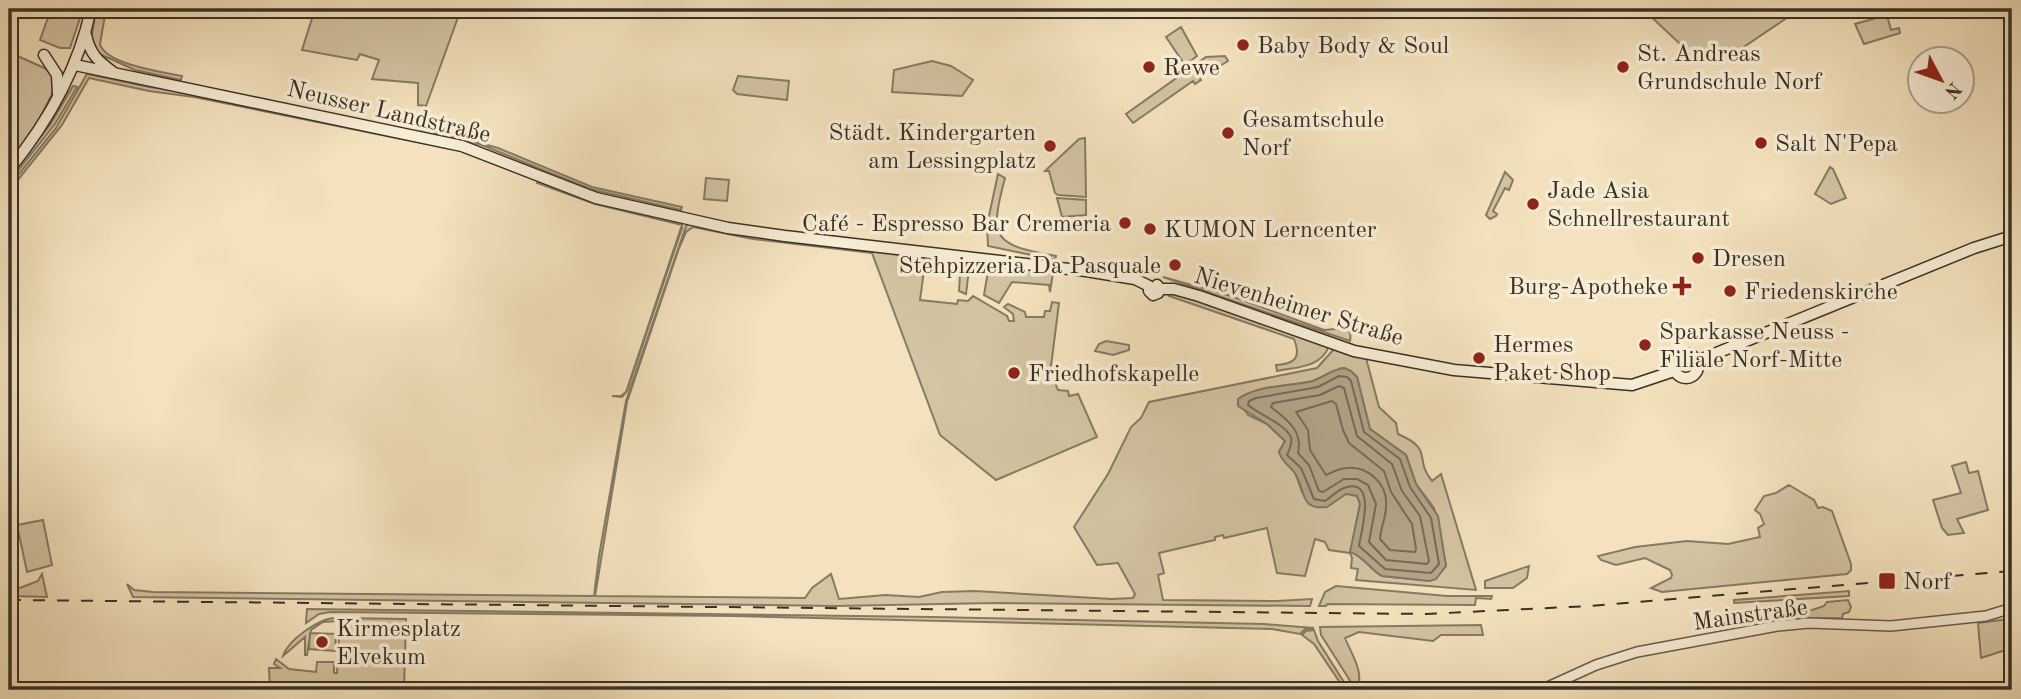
<svg xmlns="http://www.w3.org/2000/svg" width="2021" height="699" font-family="'Old Standard TT',serif">
  <style>
    .green { fill: #d4c4a3; stroke: #877a64; stroke-width: 2; fill-rule: evenodd }
    .water { fill: #b4a58a; stroke: #837662; stroke-width: 2 }
    .lines { fill: none; stroke-linecap: round; stroke-linejoin: round }
    .shore { stroke: #776a58; stroke-width: 2 }
    .tertiary-casing { stroke: #685c4c; stroke-width: 12 }
    .secondary-casing { stroke: #3a3026; stroke-width: 13 }
    .tertiary { stroke: #f7ecd4; stroke-width: 9 }
    .secondary { stroke: #f7ecd4; stroke-width: 10 }
    .rail { stroke: #3a3026; stroke-width: 2; stroke-dasharray: 12 12; stroke-linecap: butt }
    .poi-dot { fill: #8f2418; stroke: #f7ecd4; stroke-width: 2.5 }
    .labels { text-anchor: middle; stroke-width: 7; stroke-linejoin: round; paint-order: stroke }
    .poi-label { font-size: 24px; fill: #3a3026; stroke: #f7ecd4; text-anchor: start }
    .street-label { font-size: 24px; fill: #3a3026; stroke: #f7ecd4 }
  </style>
  <rect width="100%" height="100%" fill="#f3e2bd"/>
  <filter id="stains"><feTurbulence type="fractalNoise" baseFrequency=".00286" numOctaves="4"/><feColorMatrix values="0 0 0 0 .2 0 0 0 0 .09 0 0 0 0 .02 0 0 0 .5 -.17"/></filter>
  <radialGradient id="worn" r=".72"><stop offset=".6" stop-color="#630" stop-opacity="0"/><stop offset="1" stop-color="#630" stop-opacity=".3"/></radialGradient>
  <path class="green" d="M51,9H83L70,48H60L40,40Z
    M96,9H106L100,44C105,64 162,72 182,76L181,80L135,70L93,51L91,41Z
    M315,9H461L426,106L418,105V83L372,79L379,60L360,54L357,60L302,50Z
    M1800,9L1726,59L1721,53L1712,48L1698,61L1644,10Z
    M1887,15L1891,30L1899,28L1900,33L1864,44L1855,24Z
    M1181,27L1197,56L1185,65L1166,37Z
    M9,52L53,72V91L51,96L38,122L9,163Z
    M1225,56L1228,61L1204,76L1196,64L1206,57Z
    M932,61L951,66L973,80L962,96L892,92L894,70Z
    M1192,67L1201,80L1195,84L1193,81L1133,123L1126,114Z
    M87,74L149,87L195,93L457,148L492,162L461,151L194,97L149,91L89,78L62,125L9,191V186L56,128Z
    M738,76L789,81L787,100L737,94L733,90Z
    M73,86L77,87L55,124L9,182V176L50,125Z
    M419,126L498,148L592,187L682,207L681,210L590,189L482,145L418,129Z
    M1085,138L1086,197L1058,195L1055,193L1049,171H1045L1079,139Z
    M1830,167L1833,169L1846,198L1831,204L1815,194Z
    M1505,172L1513,180L1509,190L1505,188L1493,211L1497,214L1496,216L1490,219L1486,215Z
    M998,174L1005,178C988,240 995,245 1056,256L1055,260L988,246L987,225Z
    M706,178L729,180L727,201L704,199Z
    M538,180L680,220C684,225 682,229 680,234L627,391L622,397L612,396H621L626,392L682,225L595,204L537,183Z
    M1057,198L1086,200V215L1062,217Z
    M688,224L963,261L969,269L966,294L959,291L960,274L924,270L920,300L957,304L958,300L968,301L973,296L1007,316L1009,321H1014L1013,314L1004,307L1008,304L1025,312L1026,317H1044L1045,311H1050L1052,302L1059,303L1049,382L1055,383L1058,390L1068,391L1069,396L1078,394L1097,437L996,480L940,435L872,253L753,239L693,227L686,232L679,248L627,402L595,596L805,598L812,588L831,574L839,599L885,595L919,597L942,592L975,591L1112,599L1133,598L1135,594L1118,563L1097,565L1074,527L1108,474L1131,427L1141,418L1149,402L1317,368L1335,348L1366,358L1379,407L1396,423L1398,434C1435,450 1413,458 1432,481L1441,474L1476,590L1356,580L1358,569L1351,568L1352,558L1350,553L1329,550L1325,542L1315,539L1305,576L1277,573L1267,528L1224,538L1223,535L1215,537V540L1159,553L1164,573L1158,575L1163,600L1277,601L1312,599L1310,606L994,603L835,606L133,597L127,584L134,590L153,592L594,596L599,556L626,401L686,226ZM1344,368L1351,371L1357,377L1370,429L1406,455L1416,484L1434,508L1446,566L1430,581L1382,576C1370,570 1364,556 1351,552L1360,504L1357,496L1352,494L1302,492L1295,472L1279,452L1285,441L1267,424L1248,415L1238,399C1260,384 1289,387 1313,381C1324,377 1333,369 1344,368Z
    M989,265L1053,273L1050,292L1049,285L1012,282L999,303L984,295Z
    M1163,277L1231,296L1324,330L1346,328C1351,331 1351,336 1350,341Z
    M1169,293L1181,294L1329,346C1321,368 1296,367 1277,371L1276,365C1296,364 1301,357 1294,339L1169,296Z
    M1106,341L1129,345V350L1113,355L1095,351L1099,344Z
    M1966,462L1969,473L1978,471L1988,510L1957,519L1964,533L1948,535L1942,528L1933,500L1961,493L1952,466Z
    M1789,485L1814,500L1818,508L1823,507L1832,511L1851,564V570L1847,574L1662,592L1651,588L1671,578L1672,575L1670,570L1645,558L1616,565L1601,560L1598,556L1635,547L1687,541L1728,544L1760,537L1758,528L1764,524L1760,514L1755,510L1764,496L1776,493Z
    M43,520L52,565L27,572L17,525Z
    M1529,566L1527,578L1513,588H1485V581Z
    M42,574L47,597L14,596L17,589L38,581Z
    M1336,586L1447,596H1492L1491,599L1476,598L1475,605L1327,604L1326,606H1319L1325,592Z
    M1849,591V596L1734,603V600Z
    M1848,600L1851,607L1849,612L1843,614L1842,618L1794,619L1797,615L1824,606L1827,602Z
    M1790,605L1788,619L1760,624L1759,607Z
    M307,609L931,617L1264,624L1314,628L1305,629L1300,634L1272,629L733,616L330,612L319,614L306,623Z
    M336,618L406,619L404,690H270L269,668H280L274,664L276,659L289,669L316,672L317,662H334V673H337L340,621L323,622L311,630L307,655H305V637L283,656C288,640 319,618 336,618Z
    M2009,619H2012V648L1981,658L1978,623Z
    M1481,625L1483,635H1441L1433,641L1359,632L1345,638C1351,653 1366,675 1356,690L1321,635L1320,627Z
    M1314,630L1318,641L1349,690H1345L1314,644L1302,635L1306,631Z
    M310,633L336,634L335,651L309,649Z"/>
  <path class="water" d="M1344,368L1351,371L1357,377L1370,429L1406,455L1416,484L1438,516L1446,566L1436,579L1430,581L1382,576C1370,570 1364,556 1350,552L1360,504L1357,496L1346,494L1327,507C1300,510 1306,493 1296,475C1291,466 1282,463 1279,452L1285,441L1267,424L1238,406V399C1260,384 1289,387 1313,381C1324,377 1333,369 1344,368Z"/>
  <g class="lines">
    <path class="shore" d="M1339,376L1347,377L1351,381L1364,432L1400,459L1410,487L1431,518L1439,564L1431,573L1385,569L1359,546C1361,532 1378,476 1344,488C1338,490 1331,497 1325,501L1314,499L1301,468L1287,455C1289,450 1293,443 1291,437C1285,424 1258,414 1248,405L1249,401L1256,398L1318,387Z
      M1339,386L1344,388L1357,436L1392,464L1402,491L1420,516L1429,561L1427,564L1386,560L1369,542L1376,504L1368,485L1357,479H1344L1323,492L1319,491L1309,465L1298,453C1303,430 1287,420 1271,407L1273,403L1320,395Z
      M1332,401L1336,404L1343,430L1349,443L1384,471L1391,492L1412,524L1416,549L1415,552L1390,550L1380,539C1381,527 1386,517 1386,506C1388,484 1368,466 1347,468C1339,468 1333,472 1326,475L1310,450L1308,430L1296,412Z"/>
    <defs>
      <path id="tertiary" d="M1541,690L1596,665L1637,652L1777,626L1809,623L1891,626L1986,616L2012,608"/>
      <path id="secondary" d="M86,35C90,54 98,61 113,72
        M44,55L57,75L58,94
        M75,65L462,146L596,198L728,228L785,236L1086,271L1135,279L1149,286V291L1153,295L1158,293L1160,289
        M9,170C48,122 78,70 91,9
        M1157,285L1160,289H1174L1199,296L1354,351L1454,370L1632,385L1674,371
        M1674 366a12 12 0 1 1 24 0a12 12 0 1 1-24 0Z
        M1697,361L1974,248L2012,236"/>
    </defs>
    <use href="#tertiary" class="tertiary-casing"/>
    <use href="#secondary" class="secondary-casing"/>
    <use href="#tertiary" class="tertiary"/>
    <use href="#secondary" class="secondary"/>
    <path class="rail" d="M9,600L1426,614L1589,606L2012,571"/>
  </g>
  <g class="poi-dot">
    <circle cx="1243" cy="45" r="7"/>
    <circle cx="1149" cy="67" r="7"/>
    <circle cx="1623" cy="67" r="7"/>
    <circle cx="1228" cy="133" r="7"/>
    <circle cx="1761" cy="143" r="7"/>
    <circle cx="1050" cy="146" r="7"/>
    <circle cx="1533" cy="204" r="7"/>
    <circle cx="1125" cy="223" r="7"/>
    <circle cx="1150" cy="229" r="7"/>
    <circle cx="1698" cy="258" r="7"/>
    <circle cx="1175" cy="265" r="7"/>
    <path d="M1678.5 275.5h7v7h7v7h-7v7h-7v-7h-7v-7h7z"/>
    <circle cx="1730" cy="291" r="7"/>
    <circle cx="1645" cy="345" r="7"/>
    <circle cx="1479" cy="358" r="7"/>
    <circle cx="1014" cy="373" r="7"/>
    <rect x="1878" y="572" width="18" height="18" rx="3.5"/>
    <circle cx="322" cy="642" r="7"/>
  </g>
  <g class="labels">
    <g class="poi-label">
      <text x="1257" y="53">Baby Body &amp; Soul</text>
      <text x="1637" y="61">St. Andreas<tspan x="1637" dy="28">Grundschule Norf</tspan></text>
      <text x="1163" y="75">Rewe</text>
      <text x="1242" y="127">Gesamtschule<tspan x="1242" dy="28">Norf</tspan></text>
      <text x="1036" y="140" text-anchor="end">Städt. Kindergarten<tspan x="1036" dy="28">am Lessingplatz</tspan></text>
      <text x="1775" y="151">Salt N'Pepa</text>
      <text x="1547" y="198">Jade Asia<tspan x="1547" dy="28">Schnellrestaurant</tspan></text>
      <text x="1111" y="231" text-anchor="end">Café - Espresso Bar Cremeria</text>
      <text x="1164" y="237">KUMON Lerncenter</text>
      <text x="1712" y="266">Dresen</text>
      <text x="1161" y="273" text-anchor="end">Stehpizzeria Da Pasquale</text>
      <text x="1668" y="294" text-anchor="end">Burg-Apotheke</text>
      <text x="1744" y="299">Friedenskirche</text>
      <text x="1659" y="339">Sparkasse Neuss -<tspan x="1659" dy="28">Filiale Norf-Mitte</tspan></text>
      <text x="1493" y="352">Hermes<tspan x="1493" dy="28">Paket Shop</tspan></text>
      <text x="1028" y="381">Friedhofskapelle</text>
      <text x="1903" y="589">Norf</text>
      <text x="336" y="636">Kirmesplatz<tspan x="336" dy="28">Elvekum</tspan></text>
    </g>
    <g class="street-label">
      <text transform="translate(389 111) rotate(13)" y="8">Neusser Landstraße</text>
      <text transform="translate(1299 306) rotate(17)" y="8">Nievenheimer Straße</text>
      <text transform="translate(1750 614) rotate(-8)" y="8">Mainstraße</text>
    </g>
  </g>
  <rect width="2021" height="699" fill="none" stroke="#f3e2bd" stroke-width="35"/>
  <rect x="10" y="10" width="2000" height="678" fill="none" stroke="#3a3026" stroke-width="3.5"/>
  <rect x="18" y="18" width="1986" height="664" fill="none" stroke="#3a3026" stroke-width="2"/>
  <g transform="translate(1941 80) rotate(131)"><circle r="33" fill="#f7ecd4" stroke="#aba18e" stroke-width="2"/>
  <path d="M0-5L12 26L0 18L-12 26Z" fill="#8f2418"/>
  <text y="-10" font-size="19" font-weight="bold" text-anchor="middle" fill="#3a3026">N</text>
  </g>
  <rect width="100%" height="100%" filter="url(#stains)"/>
  <rect width="100%" height="100%" fill="url(#worn)"/>
</svg>
